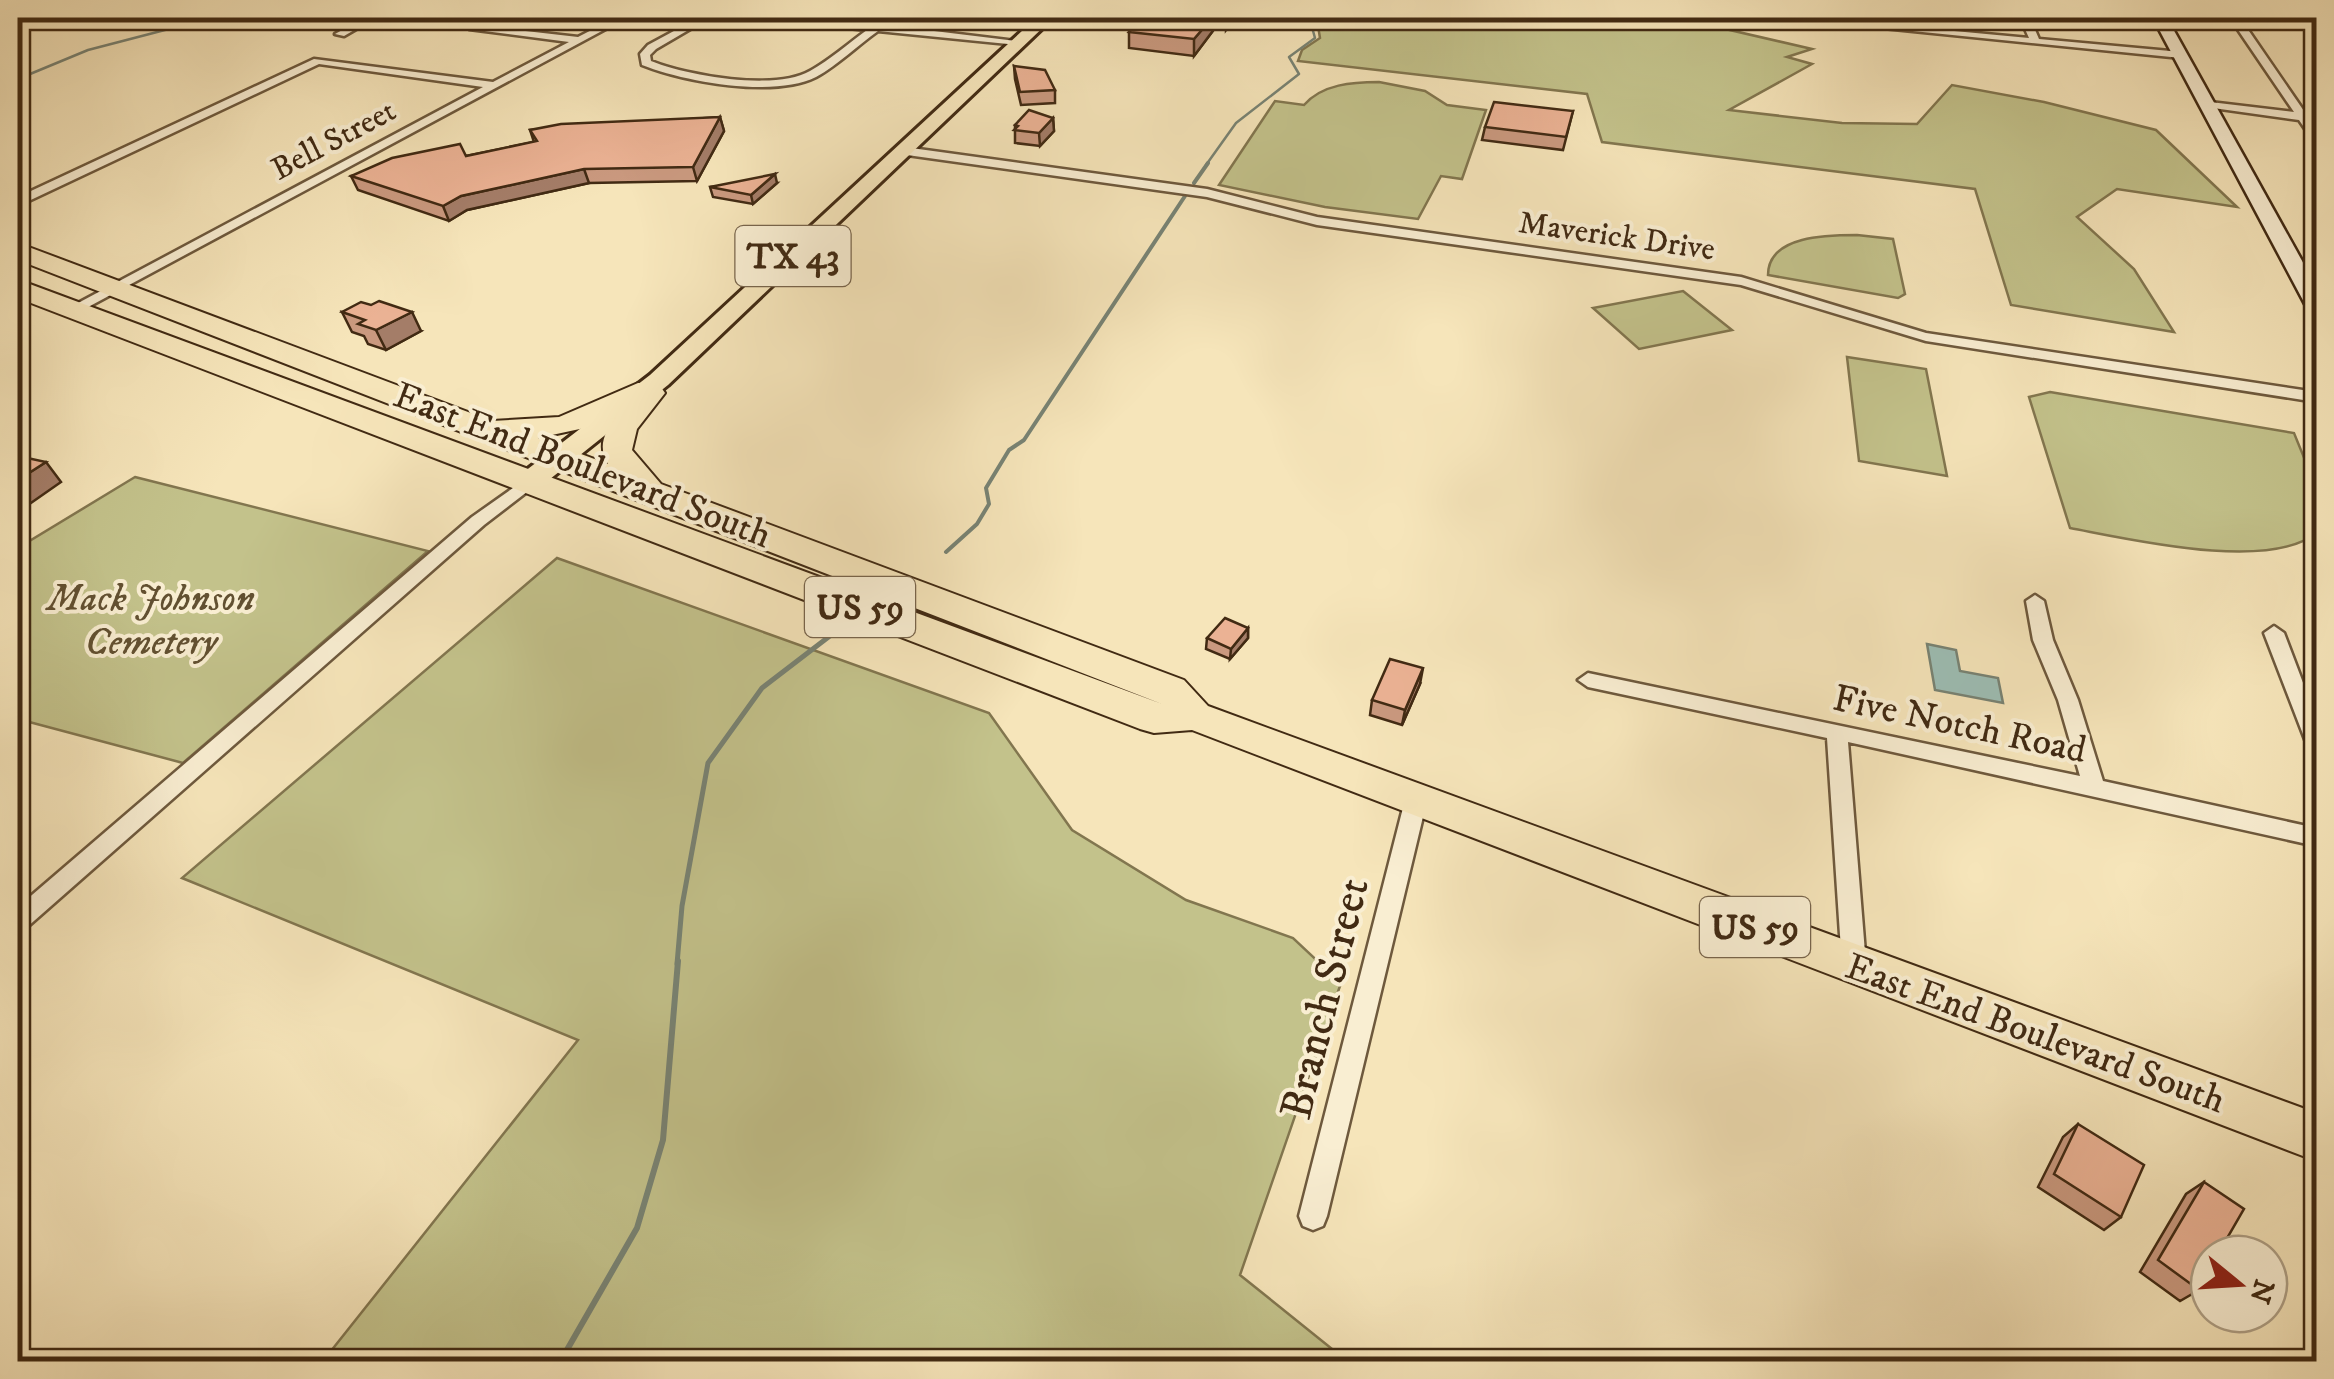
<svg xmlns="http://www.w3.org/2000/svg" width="2334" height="1379" font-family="'IM FELL DW Pica',serif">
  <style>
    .green { fill: #c3c28b; stroke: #82764f; stroke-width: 2.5 }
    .water { fill: #9dbeb5; stroke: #788374; stroke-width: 2.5 }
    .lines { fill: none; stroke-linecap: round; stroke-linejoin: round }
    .stream-far3 { stroke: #788374; stroke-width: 2.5 }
    .stream-far2 { stroke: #788374; stroke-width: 4 }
    .stream-far1 { stroke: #788374; stroke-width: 5 }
    .stream { stroke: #788374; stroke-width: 6 }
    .street-casing { stroke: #6e593d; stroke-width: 5 }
    .secondary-casing { stroke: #412a13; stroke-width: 5 }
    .primary-casing { stroke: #412a13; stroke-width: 6 }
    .highway-casing { stroke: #412a13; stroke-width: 4 }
    .street { fill: #f9eed2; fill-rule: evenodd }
    .secondary { fill: #f9eed2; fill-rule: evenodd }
    .primary { fill: #f6e5ba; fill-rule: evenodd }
    .highway { fill: #f6e5ba; fill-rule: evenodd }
    .wall { fill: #ca997f; stroke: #412a13; stroke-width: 2.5 }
    .shaded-wall { fill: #a47d68; stroke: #412a13; stroke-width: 2.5 }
    .building { fill: #ebb294; stroke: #412a13; stroke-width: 2.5 }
    .labels { text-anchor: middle; stroke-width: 8; stroke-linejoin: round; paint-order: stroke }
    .far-street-label { font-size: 32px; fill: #412a13; stroke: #f9eed2 }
    .shield { fill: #f9eed2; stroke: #78654c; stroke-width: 2.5 }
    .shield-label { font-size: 35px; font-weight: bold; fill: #412a13 }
    .street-label { font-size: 38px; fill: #412a13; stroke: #f9eed2 }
    .park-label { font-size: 38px; font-style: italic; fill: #625031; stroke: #f9eed2 }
    .near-street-label { font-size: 45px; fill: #412a13; stroke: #f9eed2 }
  </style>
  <rect width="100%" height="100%" fill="#f6e5ba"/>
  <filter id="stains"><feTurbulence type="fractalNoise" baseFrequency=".002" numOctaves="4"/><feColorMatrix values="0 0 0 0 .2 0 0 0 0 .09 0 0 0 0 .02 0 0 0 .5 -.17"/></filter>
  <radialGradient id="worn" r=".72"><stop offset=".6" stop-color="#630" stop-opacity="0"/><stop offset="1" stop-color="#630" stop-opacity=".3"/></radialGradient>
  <path class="green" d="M1322,18H1688L1691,21L1812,49L1787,57L1812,64L1729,110L1842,123L1917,124L1952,85L2044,102L2156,130L2237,207L2117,189L2077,217L2134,269L2174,332L2011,305L1975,189L1602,142L1587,94L1298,61L1302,50L1320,38L1317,20Z
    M1379,82L1425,91L1447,105L1486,110L1462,179L1441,176L1418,219L1325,207L1219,185L1275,101L1304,105C1322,84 1353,82 1379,82Z
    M1857,235L1893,239L1905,294L1898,298L1768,275C1768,235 1829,235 1857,235Z
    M1683,291L1732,330L1639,349L1593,308Z
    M1847,357L1926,369L1947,476L1859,461Z
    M2050,392L2294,433L2316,487V533C2269,572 2129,539 2070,528L2029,397Z
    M135,477L428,551L183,763L18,719V548Z
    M557,558L989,713L1072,830L1186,900L1293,938L1341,983L1240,1275L1347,1361H323L578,1040L182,878Z"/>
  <path class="water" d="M1927,644L1956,650L1960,671L1998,678L2003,703L1935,690Z"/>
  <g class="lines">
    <path class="stream-far3" d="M18,79L88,50L211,18
      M1206,165L1236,123L1299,74L1289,57L1315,38L1310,20L1313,18"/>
    <path class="stream-far2" d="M1194,183L1208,163
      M946,552L977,524L989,504L986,488L1009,450L1024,440L1185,196"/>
    <path class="stream-far1" d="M677,964L682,906L708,763L762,688L835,632"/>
    <path class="stream" d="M560,1362L637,1228L663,1140L678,961"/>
    <defs>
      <path id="street" d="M364,18H375L344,36L335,34Z
        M615,18H626L77,313L65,310L483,87L319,64L18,206V197L314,59L493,82L569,42L469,29L465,24L578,37Z
        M698,18H709L656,49L650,55L651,61C688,76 775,91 810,71C830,60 849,43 867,30L783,21L778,18L874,24L883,18H894L885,25L1024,42L1019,45L878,31C858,45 838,65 816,77C774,98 685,82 642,65L640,54L648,45Z
        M1784,18H1815L2029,38L2020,18H2030L2039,39L2181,52L2186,55L2181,58Z
        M2230,18H2240L2306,114L2316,116V120L2311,121L2316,129V140L2312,139L2299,120L2206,107V103L2210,102L2294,112Z
        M904,147L1207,189L1317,217L1741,277L1926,333L2316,392V402L1926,341L1741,285L1317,225L1207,197L900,154L898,151Z
        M530,476L538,481L536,485L484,525L26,928L18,931V907L472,517Z
        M2035,595L2044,601L2053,640L2078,700L2103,781L2316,828V846L1848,742L1866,965L1863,972L1854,976L1845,972L1842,965L1827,738L1588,687L1578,680L1588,673L2080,776L2058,700L2033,640L2026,601Z
        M2274,626L2284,633L2316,717V750L2309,748L2306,742L2264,633Z
        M1416,792L1424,794L1427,800L1327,1216L1323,1226L1313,1230L1303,1226L1299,1216L1405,800L1408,794Z"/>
      <path id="secondary" d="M2153,18H2167L2316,286V310L2305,304Z"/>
      <path id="primary" d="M1036,18H1053L668,385L540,487H520L516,481L520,475L650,375Z"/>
      <path id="highway" d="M18,243L492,421L559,417L638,383H658L665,393L637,429L632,450L661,484L1184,680L1208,706L2316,1113V1161L1192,730L1154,733L1140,729L18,298V281L27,283L1162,704L18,260ZM616,417C605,433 597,445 608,464L538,438L589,427Z"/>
    </defs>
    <use href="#street" class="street-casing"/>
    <use href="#secondary" class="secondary-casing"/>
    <use href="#primary" class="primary-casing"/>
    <use href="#highway" class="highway-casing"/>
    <use href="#street" class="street"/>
    <use href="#secondary" class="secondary"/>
    <use href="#primary" class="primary"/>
    <use href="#highway" class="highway"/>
  </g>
  <path class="wall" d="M1142,18H1235L1226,30L1215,28L1194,56L1129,48V32Z
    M1014,66L1055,90V103L1021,105L1015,79Z
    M1573,111L1563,150L1482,140L1485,127Z
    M720,117L724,131L697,181L589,183L467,210L449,221L358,190L351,176L466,156L534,142L530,130Z
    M1053,118L1054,131L1040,146L1015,143V125Z
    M777,183L753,204L713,197L710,187Z
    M342,312L421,331L386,350L368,344L364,336L352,332Z
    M1248,628V638L1230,659L1206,649L1207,638Z
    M1420,684L1402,725L1370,715L1372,700Z
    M2078,1124L2121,1217L2104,1230L2038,1187L2063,1137Z
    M2204,1182L2199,1290L2180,1301L2140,1272L2186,1194Z"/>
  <path class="shaded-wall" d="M1212,18H1215V28L1194,56V39Z
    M1226,18H1235L1226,30Z
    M720,117L724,131L697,181L693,167Z
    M1053,118L1054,131L1040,146L1039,133Z
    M584,169L589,183L467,210L449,221L443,206L461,196Z
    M775,174L777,183L753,204L751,195Z
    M412,312L421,331L386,350L376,330Z
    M46,462L61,482L18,512V480Z
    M1248,628V638L1230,659L1231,649Z
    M1423,668L1420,684L1402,725L1405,710Z"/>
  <path class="building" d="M1142,18H1212L1194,39L1129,32Z
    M1014,66L1045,70L1055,90L1020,92Z
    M1494,102L1573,111L1566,137L1485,127Z
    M1029,110L1053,118L1039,133L1014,130L1018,126L1015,125Z
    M720,117L693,167L584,169L461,196L443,206L351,176L392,158L460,144L466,156L537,141L530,130L561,124Z
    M775,174L751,195L710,187Z
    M379,301L412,312L376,330L358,324L365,320L342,312L361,302L371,305Z
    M18,456L46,462L18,480Z
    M1225,618L1248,628L1231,649L1207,638Z
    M1390,659L1423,668L1405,710L1372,700Z
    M2078,1124L2144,1165L2121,1217L2054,1174Z
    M2204,1182L2244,1209L2218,1254H2209V1271L2199,1290L2158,1260Z"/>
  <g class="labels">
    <g class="far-street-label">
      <text transform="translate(333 139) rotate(-28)" y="11">Bell Street</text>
      <text transform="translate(1617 235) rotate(8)" y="11">Maverick Drive</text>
    </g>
    <g class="shield">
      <rect x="735.5" y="226" width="115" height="60" rx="8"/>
      <rect x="805" y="577" width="110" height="60" rx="8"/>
      <rect x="1700" y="897" width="110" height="60" rx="8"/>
    </g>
    <g class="shield-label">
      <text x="793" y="268">TX 43</text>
      <text x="860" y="619">US 59</text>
      <text x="1755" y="939">US 59</text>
    </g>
    <g class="street-label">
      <text transform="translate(583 464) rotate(21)" y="13">East End Boulevard South</text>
      <text transform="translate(1960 723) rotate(12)" y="13">Five Notch Road</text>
      <text transform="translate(2036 1032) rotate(20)" y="13">East End Boulevard South</text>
    </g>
    <g class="park-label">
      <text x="151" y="610">Mack Johnson<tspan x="151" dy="44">Cemetery</tspan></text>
    </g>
    <g class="near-street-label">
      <text transform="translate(1323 998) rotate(-76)" y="16">Branch Street</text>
    </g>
  </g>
  <rect width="2334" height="1379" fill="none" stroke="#f6e5ba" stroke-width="60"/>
  <rect x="20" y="20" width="2294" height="1339" fill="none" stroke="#412a13" stroke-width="5"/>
  <rect x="30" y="30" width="2274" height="1319" fill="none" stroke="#412a13" stroke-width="2.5"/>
  <g transform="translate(2239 1284) rotate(108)"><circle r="48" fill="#f9eed2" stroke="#afa086" stroke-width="2.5"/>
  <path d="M0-8L18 38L0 25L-18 38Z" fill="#8f2418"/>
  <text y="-15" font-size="28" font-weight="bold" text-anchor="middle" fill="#412a13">N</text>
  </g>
  <rect width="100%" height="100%" filter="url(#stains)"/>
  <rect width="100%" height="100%" fill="url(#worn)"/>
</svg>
